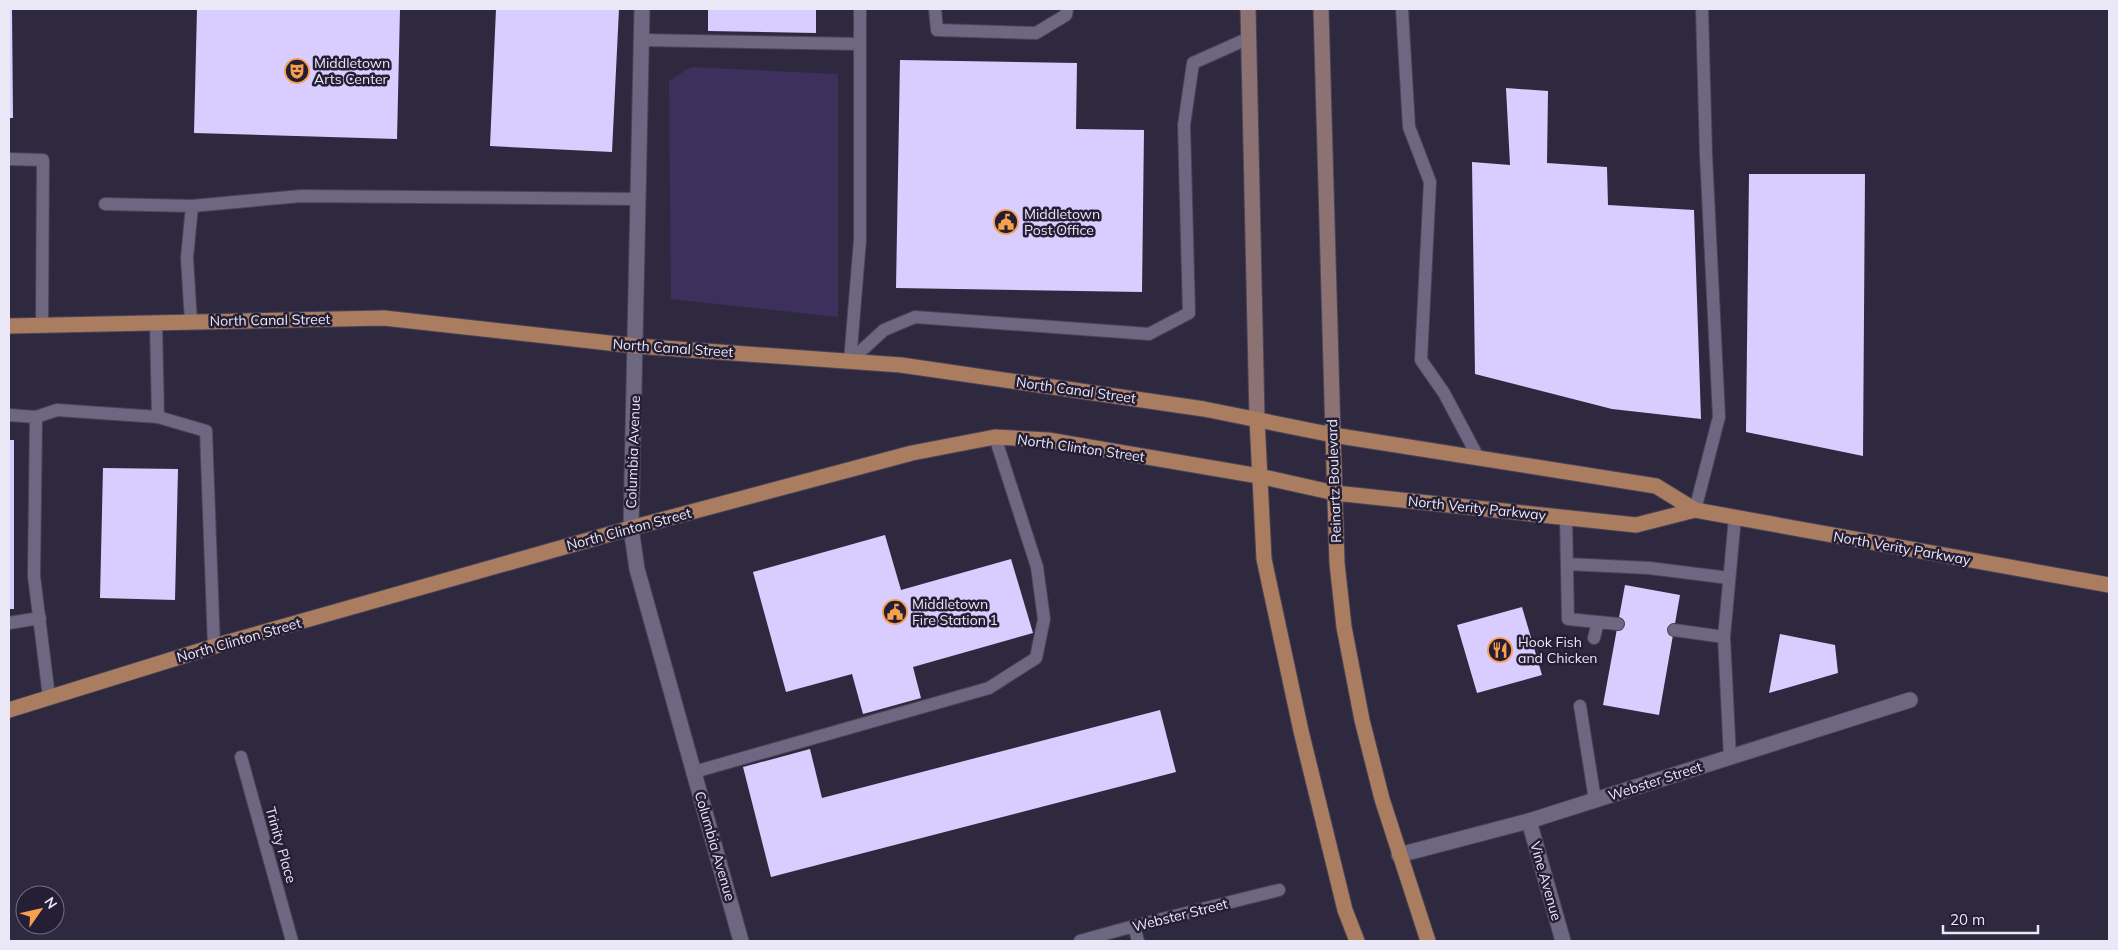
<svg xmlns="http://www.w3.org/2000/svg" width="2118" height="950" font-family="Mulish,sans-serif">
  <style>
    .green { fill: #3e305d }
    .building { fill: #d9cdff }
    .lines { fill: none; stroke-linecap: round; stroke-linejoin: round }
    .service-casing { stroke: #4a4458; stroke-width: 14 }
    .minor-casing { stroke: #4a4458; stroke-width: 17 }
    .secondary-casing { stroke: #4a4458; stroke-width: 17 }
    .primary-casing { stroke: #4a4458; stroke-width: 17 }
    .service { stroke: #6e6782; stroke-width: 12 }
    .minor { stroke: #6e6782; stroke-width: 15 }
    .secondary { stroke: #8c7272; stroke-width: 15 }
    .primary { stroke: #aa7d61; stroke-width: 15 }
    .labels { text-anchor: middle; stroke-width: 5; stroke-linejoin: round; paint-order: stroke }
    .poi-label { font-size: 14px; fill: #eae7f6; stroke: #251f35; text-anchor: start }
    .street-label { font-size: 14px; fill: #eae7f6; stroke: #251f35 }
  </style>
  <rect width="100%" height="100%" fill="#2f2940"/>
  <path class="green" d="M691,67L838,74V317L671,299L669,81Z"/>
  <path class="building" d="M9,9H12L13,118H9Z
    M197,9H400L397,139L194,133Z
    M496,9H619L612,152L490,146Z
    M708,9H816V33L708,31Z
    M900,60L1077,63L1076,129L1144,130L1142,292L896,288Z
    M1506,88L1548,91L1547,163L1607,167L1608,205L1694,210L1701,419L1612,409L1475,374L1472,162L1510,165Z
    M1749,174H1865L1863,456L1746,432Z
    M9,440H14V609H9Z
    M103,468L178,469L175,600L100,598Z
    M885,535L901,590L1011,559L1033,633L913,667L921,698L863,714L852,674L786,692L753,572Z
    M1625,585L1680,595L1659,715L1603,705Z
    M1522,607L1542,675L1477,693L1457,625Z
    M1780,634L1835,645L1838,673L1769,693Z
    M1160,710L1176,772L771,877L743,767L810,749L822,798Z"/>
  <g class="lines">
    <defs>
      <path id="service" d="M935,9L937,30L1036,33L1066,15L1067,9
        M1402,9L1409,127L1430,182L1421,360L1444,393L1479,459
        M641,40L860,44
        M9,159L43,160L42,325
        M105,204L192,206
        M191,322L187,258L192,206L301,196L639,199
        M156,323L158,417
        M850,361L884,330L915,317L1149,334L1189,313L1184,125L1193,63L1249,38
        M850,361L860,240V9
        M9,415L36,417
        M1695,510L1719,417L1706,155L1702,9
        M1566,517L1568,619L1618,624
        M1567,564L1649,568L1729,578
        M9,623L40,618
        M1674,630L1724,637L1735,517
        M1724,637L1730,758
        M1594,638L1598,622
        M49,697L34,576L36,417L57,410L158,417L206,431L214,647
        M1580,706L1595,800
        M241,757L292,941
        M694,772L989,688L1036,658L1044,619L1037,567L995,437
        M1134,926L1138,941
        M1080,941L1134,926L1279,890"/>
      <path id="minor" d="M642,9L631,528L637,569L741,941
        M1529,821L1563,941
        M1399,855L1529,821L1910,700"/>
      <path id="secondary" d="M1248,9L1257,419
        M1321,9L1333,435"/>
      <path id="primary" d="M9,326L384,318L636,346L901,365L1204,409L1333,435L1656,486L1695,510L2109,585
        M1257,419L1264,559L1301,731L1345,910L1357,941
        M1333,435L1337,563L1344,627L1362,720L1382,799L1428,941
        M9,710L225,643L631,528L912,453L995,437L1048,440L1259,476L1335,493L1636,525L1695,510"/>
    </defs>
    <use href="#service" class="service-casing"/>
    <use href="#minor" class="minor-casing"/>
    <use href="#secondary" class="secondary-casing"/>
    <use href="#primary" class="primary-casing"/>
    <use href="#service" class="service"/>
    <use href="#minor" class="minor"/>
    <use href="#secondary" class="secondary"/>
    <use href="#primary" class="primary"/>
  </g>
  <defs>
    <symbol id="theatre-ring" viewBox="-11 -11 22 22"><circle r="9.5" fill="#251f35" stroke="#f9a04c" stroke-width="1.5"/><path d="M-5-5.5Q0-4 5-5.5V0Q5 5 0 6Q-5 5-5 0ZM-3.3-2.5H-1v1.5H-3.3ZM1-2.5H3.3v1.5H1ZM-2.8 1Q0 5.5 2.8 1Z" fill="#f9a04c"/></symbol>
    <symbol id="civic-ring" viewBox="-11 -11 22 22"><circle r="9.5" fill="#251f35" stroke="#f9a04c" stroke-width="1.5"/><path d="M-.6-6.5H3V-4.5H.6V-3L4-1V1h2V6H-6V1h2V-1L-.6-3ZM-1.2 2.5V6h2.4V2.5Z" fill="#f9a04c"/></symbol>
    <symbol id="restaurant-ring" viewBox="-11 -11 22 22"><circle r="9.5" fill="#251f35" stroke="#f9a04c" stroke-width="1.5"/><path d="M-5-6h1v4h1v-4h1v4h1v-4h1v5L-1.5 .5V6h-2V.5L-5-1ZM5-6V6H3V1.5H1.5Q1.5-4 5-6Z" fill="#f9a04c"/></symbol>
  </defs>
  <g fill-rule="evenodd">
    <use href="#theatre-ring" x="283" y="57" width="28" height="28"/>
    <use href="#civic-ring" x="992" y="208" width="28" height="28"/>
    <use href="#civic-ring" x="881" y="598" width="28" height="28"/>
    <use href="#restaurant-ring" x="1486" y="636" width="28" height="28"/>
  </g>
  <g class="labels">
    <g class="poi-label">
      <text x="314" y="68">Middletown<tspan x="314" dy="16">Arts Center</tspan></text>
      <text x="1024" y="219">Middletown<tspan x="1024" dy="16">Post Office</tspan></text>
      <text x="912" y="609">Middletown<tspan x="912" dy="16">Fire Station 1</tspan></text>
      <text x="1518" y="647">Hook Fish<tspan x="1518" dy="16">and Chicken</tspan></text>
    </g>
    <g class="street-label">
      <text transform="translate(270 320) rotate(-1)" y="5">North Canal Street</text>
      <text transform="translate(673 348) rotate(4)" y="5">North Canal Street</text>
      <text transform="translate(1076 390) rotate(8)" y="5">North Canal Street</text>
      <text transform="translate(1081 448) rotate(8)" y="5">North Clinton Street</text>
      <text transform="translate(633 452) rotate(-88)" y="5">Columbia Avenue</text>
      <text transform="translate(1334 481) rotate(-92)" y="5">Reinartz Boulevard</text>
      <text transform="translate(1477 508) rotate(6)" y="5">North Verity Parkway</text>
      <text transform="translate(629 529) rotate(-15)" y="5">North Clinton Street</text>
      <text transform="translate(1902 548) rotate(10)" y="5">North Verity Parkway</text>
      <text transform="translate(239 640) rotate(-16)" y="5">North Clinton Street</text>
      <text transform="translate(1655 781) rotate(-18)" y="5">Webster Street</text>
      <text transform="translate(281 845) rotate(74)" y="5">Trinity Place</text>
      <text transform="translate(715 846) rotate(74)" y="5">Columbia Avenue</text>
      <text transform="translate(1546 881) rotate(74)" y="5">Vine Avenue</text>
      <text transform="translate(1180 915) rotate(-14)" y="5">Webster Street</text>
    </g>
  </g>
  <rect width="2118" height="950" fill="none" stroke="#eae7f6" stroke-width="20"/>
  <g transform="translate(40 910) rotate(56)"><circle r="24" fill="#251f35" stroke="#746f82"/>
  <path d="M0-4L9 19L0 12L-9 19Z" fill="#f9a04c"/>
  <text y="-8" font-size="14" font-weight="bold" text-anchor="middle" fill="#eae7f6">N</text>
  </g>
  <path d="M1943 925v8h95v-8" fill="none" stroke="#eae7f6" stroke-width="2.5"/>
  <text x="1950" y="925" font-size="15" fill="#eae7f6" stroke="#251f35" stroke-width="4" paint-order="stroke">20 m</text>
</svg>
